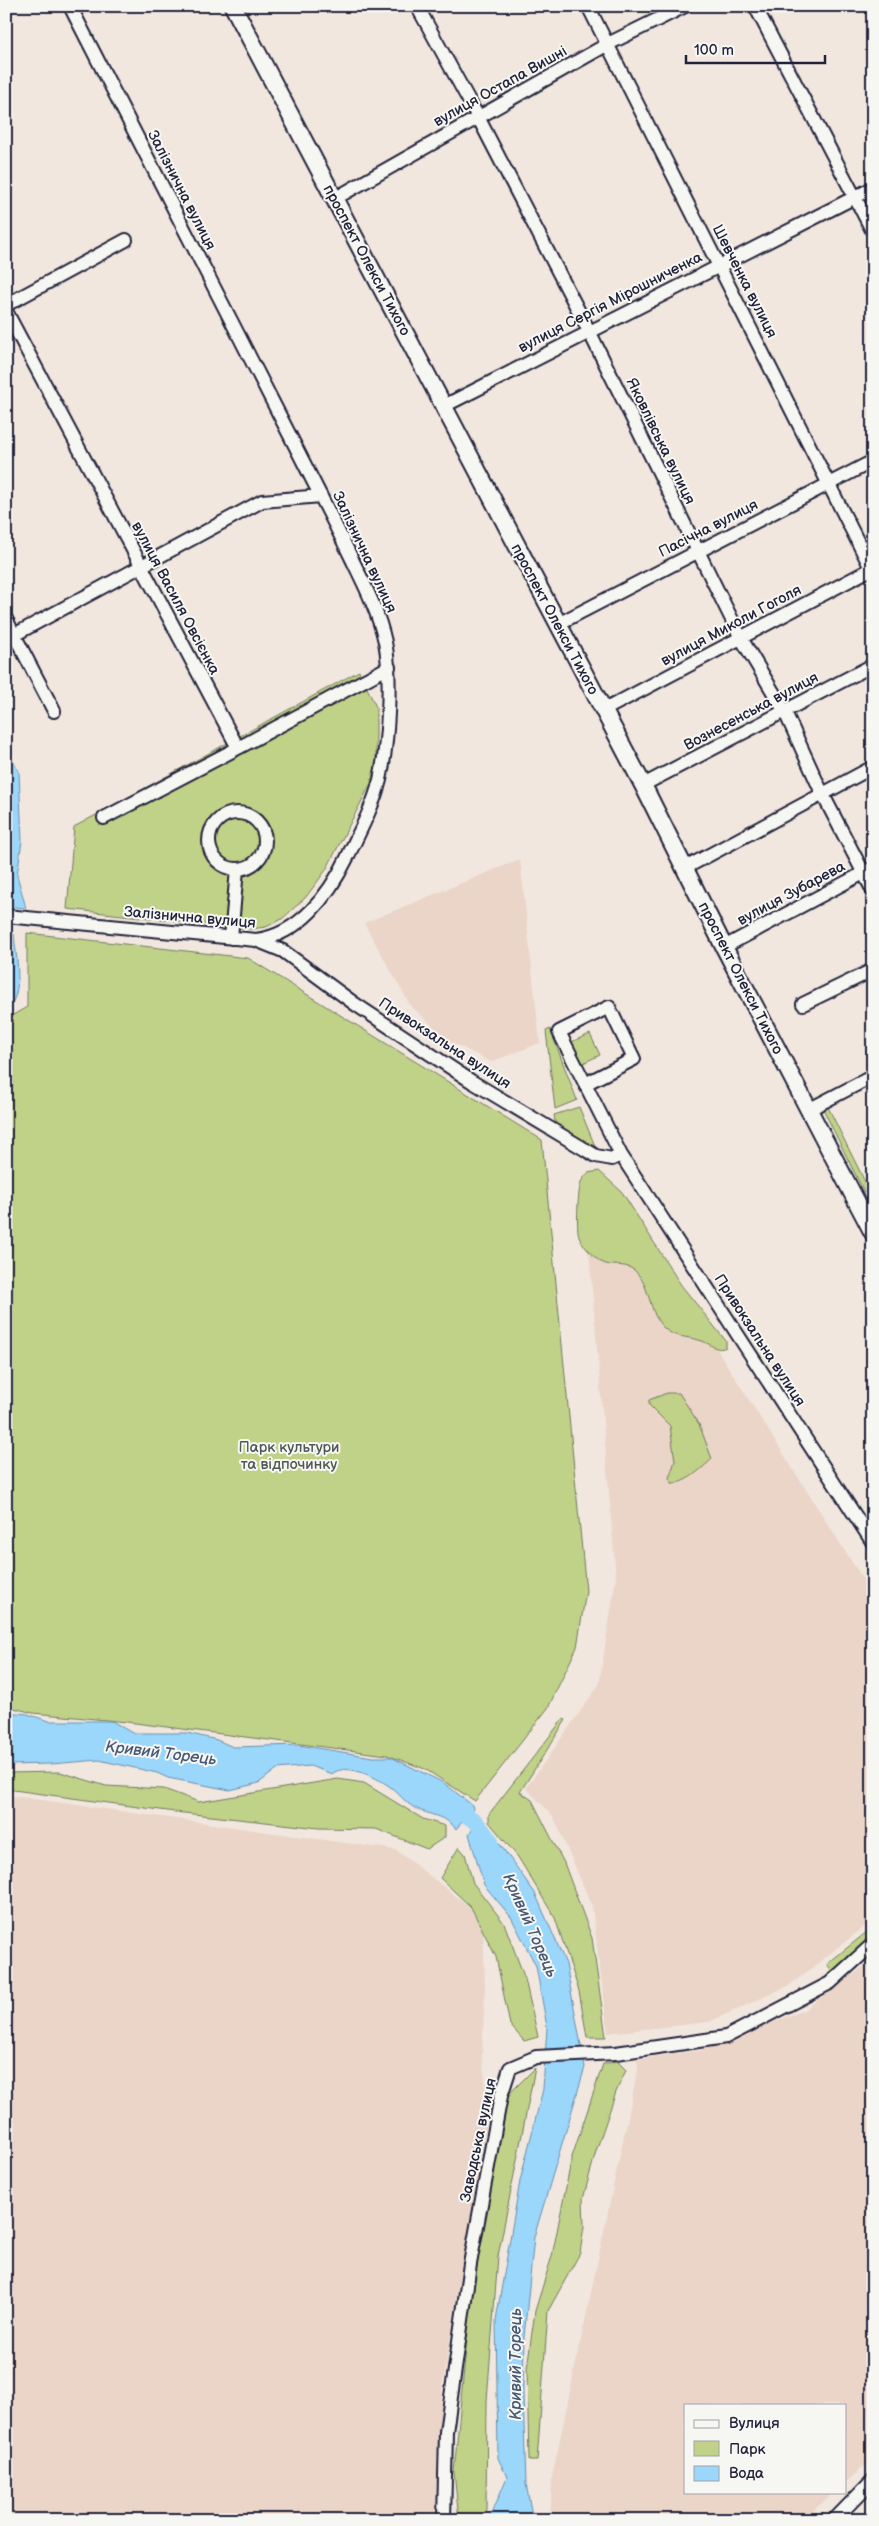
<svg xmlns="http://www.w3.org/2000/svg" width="879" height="2526" font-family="'Balsamiq Sans',sans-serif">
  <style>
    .built { fill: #ebd5c8 }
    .green { fill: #c0d287; stroke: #717a61 }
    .water { fill: #9ad7fb; stroke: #6a8fae }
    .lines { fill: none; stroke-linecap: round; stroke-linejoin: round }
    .river { stroke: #9ad7fb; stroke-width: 16 }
    .minor-casing { stroke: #22223b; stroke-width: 16 }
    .major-casing { stroke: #22223b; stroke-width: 20 }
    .minor { stroke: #f6f6f2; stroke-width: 12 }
    .major { stroke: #f6f6f2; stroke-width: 16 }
    .labels { text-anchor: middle; stroke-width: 4; stroke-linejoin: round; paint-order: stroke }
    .street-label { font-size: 15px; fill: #22223b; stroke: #f6f6f2 }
    .park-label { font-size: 15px; fill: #515752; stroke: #f6f6f2 }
    .water-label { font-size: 16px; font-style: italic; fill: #465875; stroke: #f6f6f2 }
  </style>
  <rect width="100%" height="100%" fill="#f1e7df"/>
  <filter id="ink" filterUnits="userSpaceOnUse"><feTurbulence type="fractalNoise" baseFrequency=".02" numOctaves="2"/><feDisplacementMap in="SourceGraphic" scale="10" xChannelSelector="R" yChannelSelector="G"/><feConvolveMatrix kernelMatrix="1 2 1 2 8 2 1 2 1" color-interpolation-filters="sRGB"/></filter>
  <g filter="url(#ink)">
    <path class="built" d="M520,859L540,1043L491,1062L449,1041L410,1005L364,923Z
      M612,1184L873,1595V1920L790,1985L709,2022L608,2033L592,1906L553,1816L526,1788L599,1685L616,1578L584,1191Z
      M6,1795L396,1850L483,1917L485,1989L482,2058L489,2109L442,2388L436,2520H6Z
      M873,1960V2459L845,2483V2405H685V2492H834L803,2520H550L552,2477L638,2069L637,2059L703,2050L804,2010Z"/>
    <path class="green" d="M359,671L376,707V761L371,783L326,870L306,897L282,919L266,927L251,929L67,909L74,827Z
      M27,933L248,958L542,1140L586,1591L577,1647L548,1708L475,1801L425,1769L387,1755L127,1722L33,1713L6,1706V1019L27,1007Z
      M550,1029L577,1100L555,1109L546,1031Z
      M590,1034L600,1055L581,1064L571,1042Z
      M827,1105L873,1198V1210L825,1113L824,1108Z
      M579,1107L597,1151L556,1128L554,1115Z
      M599,1171L622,1192L681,1285L726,1341V1347C717,1352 711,1344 702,1341C691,1337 680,1338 669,1332C647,1318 653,1287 634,1270C623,1262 611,1268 601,1262C592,1256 583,1246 579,1236C576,1229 578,1190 581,1182C582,1179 586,1176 588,1173Z
      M667,1393H679L699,1424L712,1459C702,1468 686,1484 672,1483L669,1478L675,1461L670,1426L649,1405V1400Z
      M563,1719L566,1720L520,1792L532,1800L564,1863L592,1938L606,2037H587L579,1991L555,1918L518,1857L489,1822V1814Z
      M60,1772L106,1786L164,1789L199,1802L338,1779L364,1783L423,1819L445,1826V1837L427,1849L376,1829L319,1828L175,1812L6,1789V1773Z
      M459,1847L465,1854L473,1883L504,1923L525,1979L538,2037L524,2041L510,2025L496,1957L471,1907L440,1878Z
      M873,1927V1937L833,1972L827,1964Z
      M617,2061L626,2070L616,2092L596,2151L583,2199L584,2226L580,2253L548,2311L537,2461H529L527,2368L535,2311L552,2256L572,2157L603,2064Z
      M535,2068L498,2256L487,2400L486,2511L480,2520H459L454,2472L471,2297L508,2095Z"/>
    <path class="water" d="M6,748L19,772L22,841L17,875L26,908L6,906Z
      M6,934H14C16,957 25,994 6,1011L8,998L6,996Z
      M6,1712L27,1714L49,1721H112L132,1733H187L217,1740L233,1747L298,1745L373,1757H391L444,1783L472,1805L473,1809L456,1829C447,1816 428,1815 415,1808C405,1803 398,1792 389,1786C376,1777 345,1762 332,1774L310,1766L277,1769L259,1783L230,1790L168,1778L157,1773L99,1760L51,1764L6,1765Z
      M481,1818L535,1893L566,1964L585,2067L534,2237L524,2337L523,2393L526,2484L533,2520H489L507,2477L498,2458L496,2320L520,2181L543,2089L547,2027L536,1966L511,1917L484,1885L469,1834Z"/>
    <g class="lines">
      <path class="river" d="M6,871V919
        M450,1805L475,1821L491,1841"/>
      <defs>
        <path id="minor" d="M417,6L478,117L589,331L741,638L785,712L822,793L873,891
          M588,6L873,572
          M755,6L873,232
          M334,199L608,44L685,6
          M6,305L126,240
          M6,311L238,748L389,667
          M444,406L873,188
          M6,619L54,711
          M558,624L873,461
          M14,635L262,501L321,496
          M604,710L873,568
          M643,785L873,665
          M209 841a28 28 0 1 1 56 0a28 28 0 1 1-56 0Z
          M104,818L238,748
          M685,868L873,767
          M6,916L256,940C299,935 329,895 347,858C359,833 373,807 380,780C388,743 392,678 385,642C378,610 363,582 349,553C328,510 306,467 284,424C213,285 141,146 70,6
          M231,938L237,869
          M256,940L283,951L355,1004L471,1081L596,1156L612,1159L621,1155L559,1032L609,1007L634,1059L585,1084
          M724,947L873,868
          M803,1004L873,970
          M810,1109L873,1076
          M621,1155L873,1543
          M444,2520L446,2432L470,2264L501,2096L510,2068L536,2057L616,2053L726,2037L830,1983L873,1944
          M834,2520L873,2480"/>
        <path id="major" d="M233,6L643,785L724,947L873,1233"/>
      </defs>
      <use href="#minor" class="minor-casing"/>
      <use href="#major" class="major-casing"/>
      <use href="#minor" class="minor"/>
      <use href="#major" class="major"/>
    </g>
  </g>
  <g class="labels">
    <g class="street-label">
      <text transform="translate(500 86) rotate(-29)" y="5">вулиця Остапа Вишні</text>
      <text transform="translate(182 190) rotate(63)" y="5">Залізнична вулиця</text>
      <text transform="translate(367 260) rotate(62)" y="5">проспект Олекси Тихого</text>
      <text transform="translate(745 281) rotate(63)" y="5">Шевченка вулиця</text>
      <text transform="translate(610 302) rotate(-27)" y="5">вулиця Сергія Мірошниченка</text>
      <text transform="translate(661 441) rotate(64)" y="5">Яковлівська вулиця</text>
      <text transform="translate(708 528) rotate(-27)" y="5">Пасічна вулиця</text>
      <text transform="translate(365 552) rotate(65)" y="5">Залізнична вулиця</text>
      <text transform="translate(176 598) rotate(62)" y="5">вулиця Василя Овсієнка</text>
      <text transform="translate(555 619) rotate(62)" y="5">проспект Олекси Тихого</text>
      <text transform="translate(731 625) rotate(-28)" y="5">вулиця Миколи Гоголя</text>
      <text transform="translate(751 711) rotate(-28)" y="5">Вознесенська вулиця</text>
      <text transform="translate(791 893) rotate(-28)" y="5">вулиця Зубарева</text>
      <text transform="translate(190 917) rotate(5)" y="5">Залізнична вулиця</text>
      <text transform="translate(741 978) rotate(63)" y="5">проспект Олекси Тихого</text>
      <text transform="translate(445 1043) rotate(33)" y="5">Привокзальна вулиця</text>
      <text transform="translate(760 1340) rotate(57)" y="5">Привокзальна вулиця</text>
      <text transform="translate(478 2140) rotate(-78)" y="5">Заводська вулиця</text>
    </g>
    <g class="park-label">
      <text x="289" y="1452">Парк культури<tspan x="289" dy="17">та відпочинку</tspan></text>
    </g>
    <g class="water-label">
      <text transform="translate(161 1752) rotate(7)" y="6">Кривий Торець</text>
      <text transform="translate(531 1925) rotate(66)" y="6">Кривий Торець</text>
      <text transform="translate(515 2364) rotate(-90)" y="6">Кривий Торець</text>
    </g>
  </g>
  <rect width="879" height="2526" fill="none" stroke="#f6f6f2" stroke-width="25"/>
  <rect x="12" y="12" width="854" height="2501" fill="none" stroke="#22223b" stroke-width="2" filter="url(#ink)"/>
  <rect x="684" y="2404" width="162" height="90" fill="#f6f6f2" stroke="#a1a1a9"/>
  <rect x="694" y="2420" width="25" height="8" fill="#f6f6f2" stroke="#a1a1a9"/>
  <text x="729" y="2428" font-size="15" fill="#22223b">Вулиця</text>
  <rect x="694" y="2441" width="25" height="15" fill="#c0d287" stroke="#a1a1a9"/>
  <text x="729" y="2454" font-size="15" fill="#22223b">Парк</text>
  <rect x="694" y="2466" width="25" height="15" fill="#9ad7fb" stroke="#a1a1a9"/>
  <text x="729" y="2478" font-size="15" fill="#22223b">Вода</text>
  <path d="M686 55v8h139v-8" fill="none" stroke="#22223b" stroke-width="2.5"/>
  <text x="694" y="55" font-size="15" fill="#22223b" stroke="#f6f6f2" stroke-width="4" paint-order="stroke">100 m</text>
</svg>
